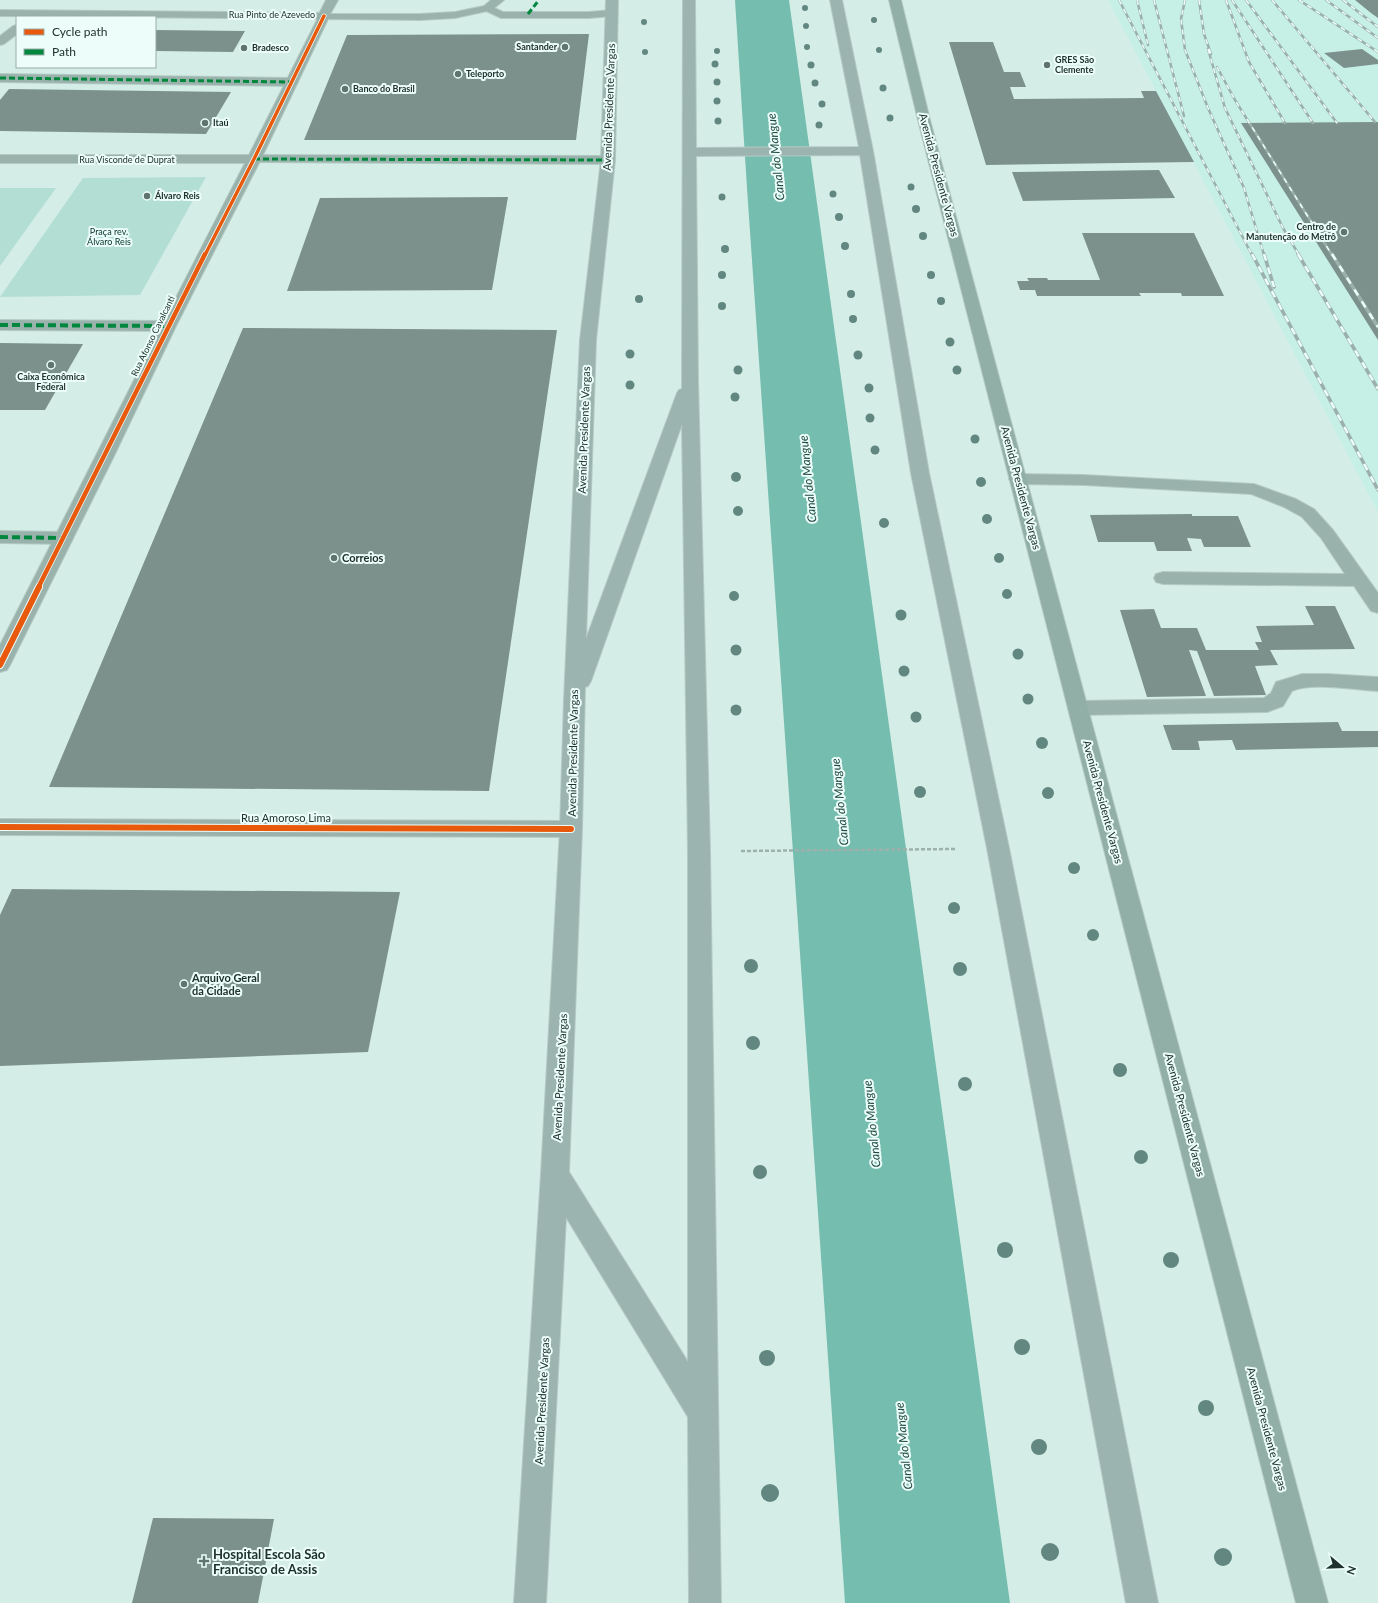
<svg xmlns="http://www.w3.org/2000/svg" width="1378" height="1603" font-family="Lato,sans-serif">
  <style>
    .built { fill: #c6f0e5 }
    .green { fill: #b3ded4 }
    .water { fill: #75bdae }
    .building { fill: #7d918c }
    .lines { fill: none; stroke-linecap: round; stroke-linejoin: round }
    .service-casing { stroke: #b6cac5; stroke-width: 2 }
    .pedestrian-casing { stroke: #b6cac5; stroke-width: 2 }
    .minor-casing { stroke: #b6cac5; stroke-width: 2 }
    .tertiary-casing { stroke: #b6cac5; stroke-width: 2 }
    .secondary-casing { stroke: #b6cac5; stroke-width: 2 }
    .primary-casing { stroke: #b6cac5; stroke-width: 2 }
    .path { stroke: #9db1ac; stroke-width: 2.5; stroke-dasharray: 4 2; stroke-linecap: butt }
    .service { fill: #9ab2ac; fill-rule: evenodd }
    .pedestrian { fill: #9ab2ac; fill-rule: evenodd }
    .minor { fill: #9ab2ac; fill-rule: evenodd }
    .tertiary { fill: #9ab2ac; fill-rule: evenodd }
    .secondary { fill: #91aea7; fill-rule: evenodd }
    .primary { fill: #9bb4af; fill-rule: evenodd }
    .rail-far1-casing { stroke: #9bafab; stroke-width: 2.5 }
    .rail-casing { stroke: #9bafab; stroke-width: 3.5 }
    .rail-far1 { stroke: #edfefa; stroke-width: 1.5; stroke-dasharray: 5; stroke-linecap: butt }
    .rail { stroke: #edfefa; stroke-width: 2.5; stroke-dasharray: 7; stroke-linecap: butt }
    .quiet-far1 { stroke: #00873e; stroke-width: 3; stroke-dasharray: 6 3; stroke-linecap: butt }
    .quiet { stroke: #00873e; stroke-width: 4; stroke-dasharray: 8 4; stroke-linecap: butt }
    .cycleway-far2-casing { stroke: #edfefa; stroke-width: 5 }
    .cycleway-far1-casing { stroke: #edfefa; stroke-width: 6 }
    .cycleway-casing { stroke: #edfefa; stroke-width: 8 }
    .cycleway-far2 { stroke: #e8590c; stroke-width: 3.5 }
    .cycleway-far1 { stroke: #e8590c; stroke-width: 4.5 }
    .cycleway { stroke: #e8590c; stroke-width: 6 }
    .tree { fill: #628780 }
    .poi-dot { fill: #5f746f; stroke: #edfefa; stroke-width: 1.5 }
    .labels { text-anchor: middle; stroke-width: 4; stroke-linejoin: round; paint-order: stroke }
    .far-street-label { font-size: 9px; fill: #20322e; stroke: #edfefa }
    .far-poi-label { font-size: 9px; font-weight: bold; fill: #20322e; stroke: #edfefa; text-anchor: start }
    .far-park-label { font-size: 9px; fill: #05322b; stroke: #edfefa }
    .street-label { font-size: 11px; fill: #20322e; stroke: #edfefa }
    .poi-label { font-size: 11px; font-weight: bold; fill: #20322e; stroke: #edfefa; text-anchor: start }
    .water-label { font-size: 12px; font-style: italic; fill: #214a42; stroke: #edfefa }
    .near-poi-label { font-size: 13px; font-weight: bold; fill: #20322e; stroke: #edfefa; text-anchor: start }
  </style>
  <rect width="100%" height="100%" fill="#d4eee7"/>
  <path class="built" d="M1108,0H1378V512Z"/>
  <path class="green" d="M206,177L140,295L0,297L83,178Z
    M0,188H56L0,266Z"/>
  <path class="water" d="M735,0H789L1010,1603H845L747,188Z"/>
  <path class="building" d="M1355,0H1378V18L1371,13Z
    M155,30L245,31L233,52L155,51Z
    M589,34L576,140H304L347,35Z
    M949,42H993L1004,72H1020L1026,87H1010L1014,99L1144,98L1141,91H1156L1194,162L986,165Z
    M1362,49L1378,60V64L1344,68L1324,53Z
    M9,89L231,92L206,134L0,131V100Z
    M1378,122V340L1241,123Z
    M1159,170L1175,198L1023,201L1012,172Z
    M508,197L492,290L287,291L320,198Z
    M1082,233H1194L1224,296H1182L1181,293H1139L1141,296H1037L1035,290H1020L1017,281H1029L1027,278H1047L1048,280H1100Z
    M243,328L557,330L489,791L49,787Z
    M0,343L83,344L45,410H0Z
    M1192,514V516H1238L1251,547H1204L1201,539L1187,538L1192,551H1157L1154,542H1098L1090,515Z
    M1305,606H1335L1355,649L1270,650L1278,665L1255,666L1266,695L1214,696L1197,651L1189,650L1206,696L1147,697L1120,610L1154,609L1161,628H1197L1206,650H1259L1255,642H1262L1256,626L1314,625Z
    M1338,722L1342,731H1378V747L1236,750L1232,740L1198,741L1200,750H1172L1163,725Z
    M12,889L400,892L368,1052L0,1066V915Z
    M153,1518L274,1519L258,1603H132Z"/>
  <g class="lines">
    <defs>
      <path id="service" d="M326,0H338L328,18H320L318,16Z
        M488,5L503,12H589L612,10L618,13L612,16L589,18H501L484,10L482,8Z
        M1018,474L1084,475L1254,484L1296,499L1314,509L1333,530L1378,593V613L1371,611L1354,586L1163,584L1156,582L1154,578L1156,574L1163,572L1345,574L1321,538L1302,517L1284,507L1251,494L1084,485L1018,484L1012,483L1009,479L1012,475Z
        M1302,674H1328L1378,677V691C1355,690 1312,682 1292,691L1283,706L1267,712L1078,715L1071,713L1068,708L1071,703L1078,701L1264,698L1271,693L1276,682Z"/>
      <path id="pedestrian" d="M0,74L292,78L296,79L298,82L296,85L292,86L0,82Z
        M254,155L608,156L613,157L615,160L613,163L608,164L249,162L247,159L249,156Z
        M0,320L168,321L173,323L176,326L173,329L168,331L0,330Z
        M0,531L64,532L71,534L73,538L71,542L64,544L0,543Z"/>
      <path id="minor" d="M0,10L324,13L328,14L330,16L328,18L324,19L0,16Z
        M17,25V34L4,44L0,45V36L13,26Z
        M0,819L571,821L579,823L582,829L579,835L571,837L0,835Z"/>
      <path id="tertiary" d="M491,0H504L492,10L455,18L420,20L328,19L261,159L176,326L114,456L10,665L7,670L0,672V645C82,484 162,323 245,163H0V155H249L320,14H420L455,12L484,6Z"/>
      <path id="secondary" d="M889,0H901L930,120L1328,1603H1296L918,120Z"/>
      <path id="primary" d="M606,0H618L615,160L596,340L586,639L677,393L679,390L682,389L683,0H695L696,148L859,147L830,0H842L873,151L929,473L1009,848L1158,1603H1126L987,848L911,473L860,155L696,156L698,381L710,851L721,1603H689L688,1417L566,1217L546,1603H514L541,1174L560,829L564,700L580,340L601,160ZM682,424L688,851V1362L569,1172L582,829L585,687L588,686L591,681Z"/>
    </defs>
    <use href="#service" class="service-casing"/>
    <use href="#pedestrian" class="pedestrian-casing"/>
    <use href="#minor" class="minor-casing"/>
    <use href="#tertiary" class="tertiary-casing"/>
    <use href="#secondary" class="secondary-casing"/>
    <use href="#primary" class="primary-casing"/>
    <path class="path" d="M741,851L956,849"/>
    <use href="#service" class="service"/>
    <use href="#pedestrian" class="pedestrian"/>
    <use href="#minor" class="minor"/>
    <use href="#tertiary" class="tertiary"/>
    <use href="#secondary" class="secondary"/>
    <use href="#primary" class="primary"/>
    <defs>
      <path id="rail-far1" d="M1119,0L1252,255
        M1137,0L1148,45
        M1154,0L1184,116
        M1185,0L1181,19L1185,50L1208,108L1244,188L1264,255
        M1199,0L1204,34L1211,54
        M1226,0L1249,62L1285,123
        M1232,0L1313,123
        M1246,0L1337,123
        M1272,0L1375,122
        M1299,0L1378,52
        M1326,0L1378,38
        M1343,0L1378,27
        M1208,49L1225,108L1283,228L1299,255
        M1217,67L1235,100L1332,255"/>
      <path id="rail" d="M1252,254L1378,490
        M1264,254L1274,287
        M1298,254L1378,389
        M1332,254L1378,327"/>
    </defs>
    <use href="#rail-far1" class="rail-far1-casing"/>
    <use href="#rail" class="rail-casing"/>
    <use href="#rail-far1" class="rail-far1"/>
    <use href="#rail" class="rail"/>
    <path class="quiet-far1" d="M528,14L539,0
      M0,78L292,82
      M254,159L608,160"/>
    <path class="quiet" d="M0,325L168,326
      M0,537L64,538"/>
    <defs>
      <path id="cycleway-far2" d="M205,255L254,159L324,16"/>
      <path id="cycleway-far1" d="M38,588L205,254"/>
      <path id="cycleway" d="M0,665L39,587
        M0,827L571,829"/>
    </defs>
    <use href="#cycleway-far2" class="cycleway-far2-casing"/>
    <use href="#cycleway-far1" class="cycleway-far1-casing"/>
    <use href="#cycleway" class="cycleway-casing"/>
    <use href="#cycleway-far2" class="cycleway-far2"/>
    <use href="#cycleway-far1" class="cycleway-far1"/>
    <use href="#cycleway" class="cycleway"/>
  </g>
  <g class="tree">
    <circle cx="805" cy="8" r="3"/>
    <circle cx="874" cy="20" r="3"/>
    <circle cx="644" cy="22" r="3"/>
    <circle cx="806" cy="26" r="3"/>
    <circle cx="807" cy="47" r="3"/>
    <circle cx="879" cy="50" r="3"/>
    <circle cx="717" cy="51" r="3"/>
    <circle cx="645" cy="52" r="3"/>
    <circle cx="715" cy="64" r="3.5"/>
    <circle cx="811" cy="65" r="3.5"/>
    <circle cx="717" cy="82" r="3.5"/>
    <circle cx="815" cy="83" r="3.5"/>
    <circle cx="883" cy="88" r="3.5"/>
    <circle cx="717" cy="101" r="3.5"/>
    <circle cx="822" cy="104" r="3.5"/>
    <circle cx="890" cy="118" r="3.5"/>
    <circle cx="718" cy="121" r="3.5"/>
    <circle cx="819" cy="125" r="3.5"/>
    <circle cx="911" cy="187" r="3.5"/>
    <circle cx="833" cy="194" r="3.5"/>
    <circle cx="722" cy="197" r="3.5"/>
    <circle cx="916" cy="209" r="4"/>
    <circle cx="839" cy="217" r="4"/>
    <circle cx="923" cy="236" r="4"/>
    <circle cx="845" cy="246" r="4"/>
    <circle cx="725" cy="249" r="4"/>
    <circle cx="722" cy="275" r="4"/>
    <circle cx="931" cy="275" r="4"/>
    <circle cx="851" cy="294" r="4"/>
    <circle cx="639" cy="299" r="4"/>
    <circle cx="941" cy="301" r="4"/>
    <circle cx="722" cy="306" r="4"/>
    <circle cx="853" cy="319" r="4"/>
    <circle cx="950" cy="342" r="4.5"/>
    <circle cx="630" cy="354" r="4.5"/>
    <circle cx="858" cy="355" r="4.5"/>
    <circle cx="738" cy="370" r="4.5"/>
    <circle cx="957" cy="370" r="4.5"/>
    <circle cx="630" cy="385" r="4.5"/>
    <circle cx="869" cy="388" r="4.5"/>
    <circle cx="735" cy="397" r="4.5"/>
    <circle cx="870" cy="418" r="4.5"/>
    <circle cx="975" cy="439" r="4.5"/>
    <circle cx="875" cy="450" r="4.5"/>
    <circle cx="736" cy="477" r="5"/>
    <circle cx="981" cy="482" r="5"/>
    <circle cx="738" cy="511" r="5"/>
    <circle cx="987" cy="519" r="5"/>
    <circle cx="884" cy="523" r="5"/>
    <circle cx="999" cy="558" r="5"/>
    <circle cx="1007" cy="594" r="5"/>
    <circle cx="734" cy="596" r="5"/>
    <circle cx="901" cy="615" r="5.5"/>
    <circle cx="736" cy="650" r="5.5"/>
    <circle cx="1018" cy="654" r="5.5"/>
    <circle cx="904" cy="671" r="5.5"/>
    <circle cx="1028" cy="699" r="5.5"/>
    <circle cx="736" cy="710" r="5.5"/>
    <circle cx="916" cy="717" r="5.5"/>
    <circle cx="1042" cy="743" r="6"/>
    <circle cx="920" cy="792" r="6"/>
    <circle cx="1048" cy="793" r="6"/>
    <circle cx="1074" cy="868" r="6"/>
    <circle cx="954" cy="908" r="6"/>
    <circle cx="1093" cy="935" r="6"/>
    <circle cx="751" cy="966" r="7"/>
    <circle cx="960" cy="969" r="7"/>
    <circle cx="753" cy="1043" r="7"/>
    <circle cx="1120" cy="1070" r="7"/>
    <circle cx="965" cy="1084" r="7"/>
    <circle cx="1141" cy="1157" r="7"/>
    <circle cx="760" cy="1172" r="7"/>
    <circle cx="1005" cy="1250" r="8"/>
    <circle cx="1171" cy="1260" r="8"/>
    <circle cx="1022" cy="1347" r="8"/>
    <circle cx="767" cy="1358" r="8"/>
    <circle cx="1206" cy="1408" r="8"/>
    <circle cx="1039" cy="1447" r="8"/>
    <circle cx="770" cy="1493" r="9"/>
    <circle cx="1050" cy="1552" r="9"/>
    <circle cx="1223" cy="1557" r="9"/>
  </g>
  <g class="poi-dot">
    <circle cx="565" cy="47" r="4"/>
    <circle cx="244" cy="48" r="4"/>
    <circle cx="1047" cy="65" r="4"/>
    <circle cx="458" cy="74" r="4"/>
    <circle cx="345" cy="89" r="4"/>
    <circle cx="205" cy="123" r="4"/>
    <circle cx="147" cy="196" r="4"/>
    <circle cx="1344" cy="232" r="4"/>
    <circle cx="51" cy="365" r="4"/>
    <circle cx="334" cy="558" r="4"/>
    <circle cx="184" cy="984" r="4"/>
    <path d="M202 1555h4v4h4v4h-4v4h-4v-4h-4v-4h4z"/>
  </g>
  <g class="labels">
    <g class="far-street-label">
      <text x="272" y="18">Rua Pinto de Azevedo</text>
      <text x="127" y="163">Rua Visconde de Duprat</text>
      <text transform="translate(153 336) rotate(-64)" y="3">Rua Afonso Cavalcanti</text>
    </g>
    <g class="far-poi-label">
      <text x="557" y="50" text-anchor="end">Santander</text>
      <text x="252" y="51">Bradesco</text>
      <text x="1055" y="63">GRES São<tspan x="1055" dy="10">Clemente</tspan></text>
      <text x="466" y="77">Teleporto</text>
      <text x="353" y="92">Banco do Brasil</text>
      <text x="213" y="126">Itaú</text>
      <text x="155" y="199">Álvaro Reis</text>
      <text x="1336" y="230" text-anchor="end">Centro de<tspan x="1336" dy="10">Manutenção do Metrô</tspan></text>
      <text x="51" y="380" text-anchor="middle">Caixa Econômica<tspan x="51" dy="10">Federal</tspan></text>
    </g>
    <g class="far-park-label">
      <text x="109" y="235">Praça rev.<tspan x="109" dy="10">Álvaro Reis</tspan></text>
    </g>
    <g class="street-label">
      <text transform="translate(609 107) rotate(-88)" y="4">Avenida Presidente Vargas</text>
      <text transform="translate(939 175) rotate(75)" y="4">Avenida Presidente Vargas</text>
      <text transform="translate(584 430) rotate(-88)" y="4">Avenida Presidente Vargas</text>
      <text transform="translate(1021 488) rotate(75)" y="4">Avenida Presidente Vargas</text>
      <text transform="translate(573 753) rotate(-89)" y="4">Avenida Presidente Vargas</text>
      <text transform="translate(1103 802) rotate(75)" y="4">Avenida Presidente Vargas</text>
      <text x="286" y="822">Rua Amoroso Lima</text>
      <text transform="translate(560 1077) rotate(-87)" y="4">Avenida Presidente Vargas</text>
      <text transform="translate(1185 1115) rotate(75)" y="4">Avenida Presidente Vargas</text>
      <text transform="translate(542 1401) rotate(-87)" y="4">Avenida Presidente Vargas</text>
      <text transform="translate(1267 1429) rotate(75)" y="4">Avenida Presidente Vargas</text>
    </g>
    <g class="poi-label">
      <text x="342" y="562">Correios</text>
      <text x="192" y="982">Arquivo Geral<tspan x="192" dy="13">da Cidade</tspan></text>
    </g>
    <g class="water-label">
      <text transform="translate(776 157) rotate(-96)" y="4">Canal do Mangue</text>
      <text transform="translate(808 479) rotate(-96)" y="4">Canal do Mangue</text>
      <text transform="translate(840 802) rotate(-96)" y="4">Canal do Mangue</text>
      <text transform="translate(872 1124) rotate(-96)" y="4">Canal do Mangue</text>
      <text transform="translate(904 1446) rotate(-96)" y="4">Canal do Mangue</text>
    </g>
    <g class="near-poi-label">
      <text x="213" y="1559">Hospital Escola São<tspan x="213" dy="15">Francisco de Assis</tspan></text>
    </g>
  </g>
  <rect x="16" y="16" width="140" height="52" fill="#edfefa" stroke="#9baca8"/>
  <rect x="24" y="29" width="20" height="6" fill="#e8590c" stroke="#9baca8"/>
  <text x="52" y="36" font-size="12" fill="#20322e">Cycle path</text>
  <rect x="24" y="49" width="20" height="6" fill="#00873e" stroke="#9baca8"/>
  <text x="52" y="56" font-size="12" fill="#20322e">Path</text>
  <g transform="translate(1342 1567) rotate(109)" stroke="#edfefa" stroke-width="3" paint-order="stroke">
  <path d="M0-3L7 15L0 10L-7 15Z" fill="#20322e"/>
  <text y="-6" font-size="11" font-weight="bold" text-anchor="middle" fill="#20322e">N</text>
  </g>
</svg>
